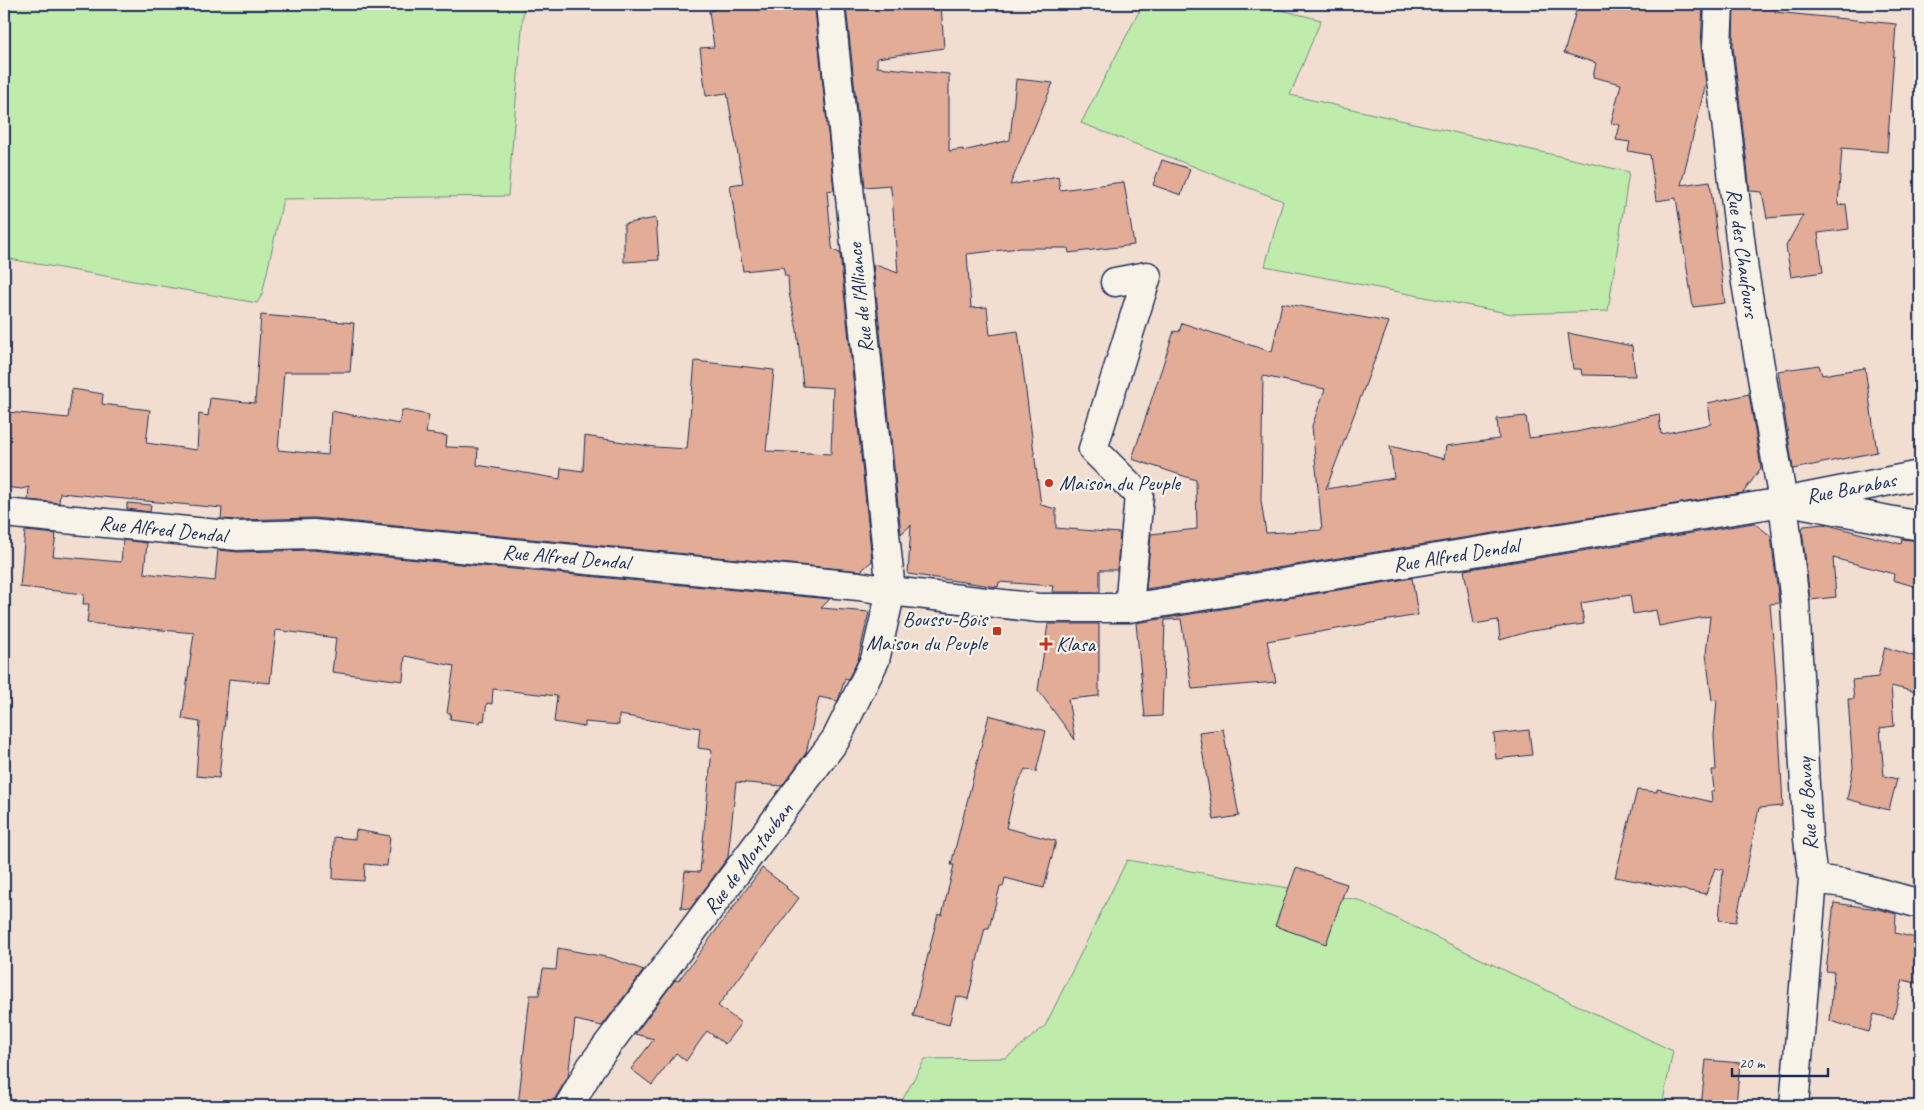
<svg xmlns="http://www.w3.org/2000/svg" width="1924" height="1110" font-family="Caveat,sans-serif">
  <style>
    .green { fill: #bfecaa; stroke: #6d8e84 }
    .building { fill: #e2ac97; stroke: #1b2f5e; fill-rule: evenodd }
    .lines { fill: none; stroke-linecap: round; stroke-linejoin: round }
    .minor-casing { stroke: #1b2f5e; stroke-width: 31 }
    .minor { stroke: #f7f3e8; stroke-width: 28 }
    .poi-dot { fill: #c8321e; stroke: #f7f3e8; stroke-width: 2 }
    .labels { text-anchor: middle; stroke-width: 4.5; stroke-linejoin: round; paint-order: stroke }
    .street-label { font-size: 21px; fill: #1b2f5e; stroke: #f7f3e8 }
    .poi-label { font-size: 21px; fill: #1b2f5e; stroke: #f7f3e8; text-anchor: start }
  </style>
  <rect width="100%" height="100%" fill="#f1ded0"/>
  <filter id="ink" filterUnits="userSpaceOnUse"><feTurbulence type="fractalNoise" baseFrequency=".02" numOctaves="2"/><feDisplacementMap in="SourceGraphic" scale="10" xChannelSelector="R" yChannelSelector="G"/><feConvolveMatrix kernelMatrix="1 2 1 2 8 2 1 2 1" color-interpolation-filters="sRGB"/></filter>
  <g filter="url(#ink)">
    <path class="green" d="M4,4H524L508,196L283,199L262,295L257,303L4,258Z
      M1143,4H1257L1321,20L1290,95L1629,172L1608,311L1512,314L1265,266L1283,201L1081,123Z
      M1127,860L1358,900L1673,1051L1662,1106H899L925,1059L1006,1058L1045,1026Z"/>
    <path class="building" d="M714,4H805L806,11L815,10L834,190L827,191L832,246L833,250L840,253L872,561L861,571L314,518L239,520L221,519L222,508L60,493L59,503L28,500L29,487L22,489L4,487V439L8,412L68,418L72,389L103,394L102,404L150,410L146,443L197,450L199,414L208,416L210,398L255,403L261,315L354,323L350,372H284L278,450L328,455L331,411L399,424L402,410L429,415L426,433L447,436L446,447L478,448L477,465L560,479L561,468L583,471L585,436L655,447L687,449L695,361L774,370L766,451L831,454L833,388L803,386L797,330L789,293L788,276H785L783,267L743,271L730,185L743,183L727,93L706,96L700,48L714,47L709,11L714,10Z
      M861,4H941L944,48L877,58V67L949,74V151L963,149V151L1010,140L1016,79L1053,83L1010,185L1058,176L1060,190L1124,182L1134,245L1069,253L1068,248H1020L967,254L971,308L987,307L990,335L1018,331L1041,505L1056,509V528L1120,533L1117,570H1100V592H1052L1053,586L999,582L998,587L908,574L911,525L901,534L873,264L898,273L892,196L890,185L865,187L846,6Z
      M1578,4H1703L1701,46L1706,83L1681,185L1710,181L1725,303L1693,307L1676,198L1656,201L1650,155L1628,151L1630,142L1616,140L1620,125L1611,123L1621,84L1593,77L1596,63L1564,53Z
      M1734,4H1776L1775,12L1896,24L1887,152L1842,148L1838,205L1846,204L1849,229L1818,233L1823,272L1791,277L1786,246L1803,215L1767,218L1762,192L1750,191L1733,46Z
      M1162,160L1190,169L1181,195L1153,185Z
      M656,218L659,260L624,262V224Z
      M1282,303L1389,322L1326,489L1394,478L1390,446L1444,459L1446,446L1499,439L1497,419L1526,416L1529,438L1576,432L1659,414L1661,434L1711,424L1708,403L1749,394L1761,468L1743,493L1146,589L1151,534L1197,529L1196,480L1132,459L1174,331L1179,332L1182,323L1272,352ZM1263,376L1325,389L1312,426L1322,530L1266,533L1261,501Z
      M1568,333L1632,346L1635,376L1582,375L1581,369H1573Z
      M1819,365L1822,375L1865,368L1877,452L1793,469L1778,371Z
      M127,503L151,505L150,512L127,509Z
      M1754,523L1771,536L1779,603L1770,604L1776,675L1783,806L1759,808L1736,922L1719,920L1723,870L1715,868L1706,894L1615,877L1637,790L1657,792V789L1712,802L1711,791H1714L1712,770H1716L1714,735L1717,700L1712,701L1706,654L1710,616L1659,626L1656,610L1633,614L1630,595L1581,603L1584,624L1531,631L1500,640L1498,620L1474,624L1464,570Z
      M1824,524L1901,544L1902,539L1920,541V588L1893,580L1894,574L1833,558L1836,597L1810,600L1802,529L1804,526Z
      M25,531L56,534L53,556L121,562L123,540L147,543L144,573L215,581L218,550L238,552L312,550L830,599L821,608L869,612L858,660L848,679L845,678L838,701L819,697L806,753L782,786L736,782L728,857L690,909L681,908L685,871L700,872L712,750L698,748L700,728L619,715V725L585,722V727L554,722L557,696L493,689L492,704L487,703L484,721L481,720L480,723L450,719L451,713H447L454,666L405,656L403,681L332,672L336,638L276,630L270,683L229,679L219,778L196,776L200,722L182,719L194,633L87,623L89,604H83L84,594L20,587Z
      M1412,578L1418,615L1267,641L1276,682L1192,689L1181,619L1165,620L1162,716L1145,717L1136,623Z
      M1048,624H1099V696L1068,699L1075,740L1038,690Z
      M1885,647L1920,658V693L1891,686L1894,726L1880,728L1884,776L1897,779L1889,810L1847,799L1853,768L1848,699H1854L1852,680L1878,677Z
      M989,715L1046,731L1036,772L1025,769L1015,790L1006,828L1056,841L1044,888L1005,878L1003,887H1000L989,928H985L968,999L956,996L949,1025L913,1016L938,914L942,915L954,865H951Z
      M1223,729L1239,816L1214,820L1199,732Z
      M1529,730L1532,755L1496,759L1494,734Z
      M356,830L390,836L387,866L365,864L364,881L333,879L334,837L355,839Z
      M762,868L787,887L786,888L799,898L718,1006L741,1023L725,1044L707,1031L686,1061L676,1053L652,1085L631,1069L654,1039L635,1034L675,980L678,981L695,959Z
      M1296,868L1347,884L1326,944L1275,926Z
      M1834,903L1878,909L1896,914L1895,933L1920,939V984L1903,980L1893,1019L1874,1014L1869,1032L1830,1021L1834,972L1826,971Z
      M558,948L611,958L644,970L602,1026L575,1020L568,1077L555,1098L553,1106H518L530,995H539L543,969L556,970Z
      M1706,1060L1740,1063L1736,1106H1701Z"/>
    <g class="lines">
      <defs>
        <path id="minor" d="M1719,4L1717,47L1744,271L1783,502L1795,603L1808,839L1813,879L1794,1106
          M1115,282L1147,276L1093,449L1139,495L1129,608
          M1804,504L1920,526
          M4,513L238,536L313,534L859,586L891,591L1039,608H1129L1783,502L1920,475
          M1813,879L1844,883L1920,904
          M569,1106L591,1067L836,739L875,660L891,591L830,4"/>
      </defs>
      <use href="#minor" class="minor-casing"/>
      <use href="#minor" class="minor"/>
    </g>
  </g>
  <g class="poi-dot">
    <circle cx="1049" cy="483" r="5"/>
    <rect x="992" y="626" width="10" height="10" rx="2.5"/>
    <path d="M1043.5 636.5h5v5h5v5h-5v5h-5v-5h-5v-5h5z"/>
  </g>
  <g class="labels">
    <g class="street-label">
      <text transform="translate(1743 253) rotate(82)" y="7">Rue des Chaufours</text>
      <text transform="translate(860 298) rotate(-96)" y="7">Rue de l'Alliance</text>
      <text transform="translate(1851 488) rotate(-11)" y="7">Rue Barabas</text>
      <text transform="translate(163 529) rotate(6)" y="7">Rue Alfred Dendal</text>
      <text transform="translate(1456 555) rotate(-9)" y="7">Rue Alfred Dendal</text>
      <text transform="translate(566 557) rotate(5)" y="7">Rue Alfred Dendal</text>
      <text transform="translate(1807 804) rotate(-94)" y="7">Rue de Bavay</text>
      <text transform="translate(748 858) rotate(-53)" y="7">Rue de Montauban</text>
    </g>
    <g class="poi-label">
      <text x="1059" y="490">Maison du Peuple</text>
      <text x="987" y="626" text-anchor="end">Boussu-Bois<tspan x="987" dy="24">Maison du Peuple</tspan></text>
      <text x="1056" y="651">Klasa</text>
    </g>
  </g>
  <rect width="1924" height="1110" fill="none" stroke="#f7f3e8" stroke-width="20"/>
  <rect x="10" y="10" width="1904" height="1090" fill="none" stroke="#1b2f5e" stroke-width="2" filter="url(#ink)"/>
  <path d="M1732 1068v8h96v-8" fill="none" stroke="#1b2f5e" stroke-width="2.5"/>
  <text x="1739" y="1068" font-size="15" fill="#1b2f5e" stroke="#f7f3e8" stroke-width="4" paint-order="stroke">20 m</text>
</svg>
